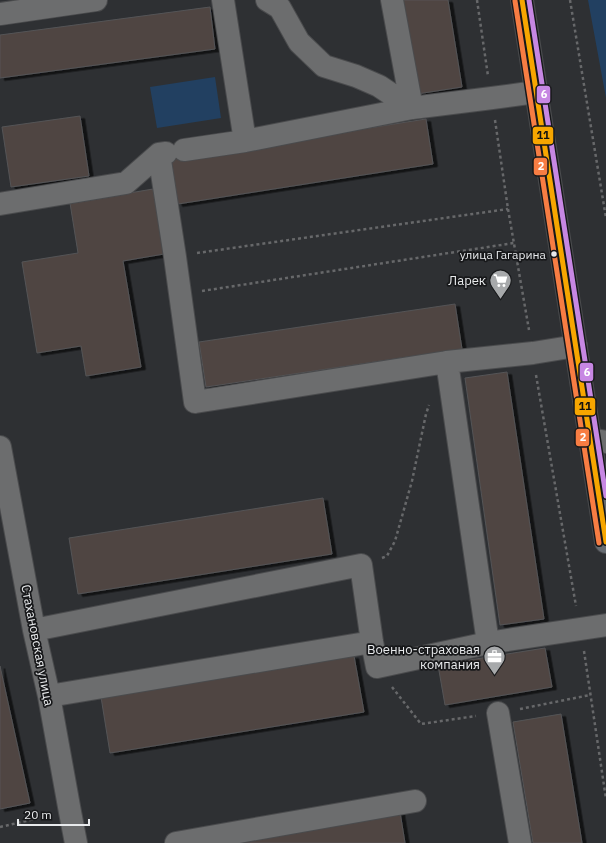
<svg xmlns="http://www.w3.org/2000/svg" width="606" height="843" font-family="'IBM Plex Sans',sans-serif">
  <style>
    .green { fill: #224061 }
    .building { fill: #504542; stroke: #545456; filter: url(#shadow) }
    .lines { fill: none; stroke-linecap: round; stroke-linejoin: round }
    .minor-casing { stroke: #4a4b4d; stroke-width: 24 }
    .major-casing { stroke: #4a4b4d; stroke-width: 24 }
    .path { stroke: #67686a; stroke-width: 2.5; stroke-dasharray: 3 3; stroke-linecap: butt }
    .minor { stroke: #6c6d6e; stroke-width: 22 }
    .major { stroke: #676c72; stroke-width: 22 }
    .bus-1-casing { stroke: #17181a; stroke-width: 8 }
    .bus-2-casing { stroke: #17181a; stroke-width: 8 }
    .bus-3-casing { stroke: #17181a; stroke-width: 8 }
    .bus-1 { stroke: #f7a600; stroke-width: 5 }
    .bus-2 { stroke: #f77d43; stroke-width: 5 }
    .bus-3 { stroke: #c787e3; stroke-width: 5 }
    .bus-dot { fill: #e8eaec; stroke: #17181a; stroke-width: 1.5 }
    .labels { text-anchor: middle; stroke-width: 3.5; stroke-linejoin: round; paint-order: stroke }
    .bus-label { font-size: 12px; fill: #e8eaec; stroke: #17181a; text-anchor: end }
    .poi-label { font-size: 13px; fill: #e8eaec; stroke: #17181a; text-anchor: end }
    .street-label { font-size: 13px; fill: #e8eaec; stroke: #17181a }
    .line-badge { stroke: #17181a; stroke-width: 1.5 }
    .badge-label { font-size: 11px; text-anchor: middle; font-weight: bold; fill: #fff }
    .pale-badge-label { font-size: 11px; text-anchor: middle; font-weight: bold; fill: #111 }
  </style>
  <defs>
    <filter id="shadow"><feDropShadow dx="4.5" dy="2.5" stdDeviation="0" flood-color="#0009"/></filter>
  </defs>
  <rect width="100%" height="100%" fill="#2e3033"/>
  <path class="green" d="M588,0H606V98Z
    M215,77L221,118L157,128L150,87Z"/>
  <path class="building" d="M402,0H448L462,87L417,94Z
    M210,7L215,49L0,78V35Z
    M80,116L89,176L11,187L2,127Z
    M426,119L433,164L178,204L171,159Z
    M153,189L164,254L123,261L141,367L86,376L81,346L37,353L22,262L78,253L70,203Z
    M455,304L462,349L206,387L199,342Z
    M507,372L544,619L500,625L465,378Z
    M323,498L332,554L78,594L69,538Z
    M545,648L552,687L445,705L438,665Z
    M354,656L364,712L110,753L101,697Z
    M0,666L30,803L0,809Z
    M561,714L582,843H533L513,722Z
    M400,812L405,843H216Z"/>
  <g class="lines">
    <defs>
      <path id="minor" d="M223,0L245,141
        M267,0L280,8L299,42L324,66L356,76L379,86L412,108L392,0
        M0,14L96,0
        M184,150L245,141L412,108L492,98L536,92
        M166,153L159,154L175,257L195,402L447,362L533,353L576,346
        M0,204L126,183L159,154
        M447,362L488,643
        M590,439L606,442
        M0,447L34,630L49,696L70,812L76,843
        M34,630L361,565L372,642L377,667L488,643L606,625
        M49,696L372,642
        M498,713L520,843
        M176,843L415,801"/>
      <path id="major" d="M522,0L606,542"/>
    </defs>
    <use href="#minor" class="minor-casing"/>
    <use href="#major" class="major-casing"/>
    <path class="path" d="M477,0L488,76
      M570,0L606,218
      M495,120L508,209L529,330
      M197,253L508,209
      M202,291L514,243
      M536,375L576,606
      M382,558L387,556L395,541L412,481L426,414L429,405
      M584,651L606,799
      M392,687L421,724L476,716
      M520,709L590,695
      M0,827L48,816"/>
    <use href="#minor" class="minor"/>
    <use href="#major" class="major"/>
    <defs>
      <path id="bus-1" d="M522,0L606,542"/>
      <path id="bus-2" d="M515,1L599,543"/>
      <path id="bus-3" d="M529,0L606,496"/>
    </defs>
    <use href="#bus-1" class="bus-1-casing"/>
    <use href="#bus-2" class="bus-2-casing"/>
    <use href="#bus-3" class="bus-3-casing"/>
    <use href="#bus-1" class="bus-1"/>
    <use href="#bus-2" class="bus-2"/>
    <use href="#bus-3" class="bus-3"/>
  </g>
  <defs>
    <symbol id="supermarket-pin" viewBox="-11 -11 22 30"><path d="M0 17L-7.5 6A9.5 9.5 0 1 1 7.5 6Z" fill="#a7a9ab" stroke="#17181a"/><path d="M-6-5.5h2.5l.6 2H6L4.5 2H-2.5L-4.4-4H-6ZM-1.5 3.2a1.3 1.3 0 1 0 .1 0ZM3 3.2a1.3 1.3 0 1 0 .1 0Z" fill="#fff"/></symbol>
    <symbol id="office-pin" viewBox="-11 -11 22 30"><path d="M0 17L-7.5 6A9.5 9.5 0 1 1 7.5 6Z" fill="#a7a9ab" stroke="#17181a"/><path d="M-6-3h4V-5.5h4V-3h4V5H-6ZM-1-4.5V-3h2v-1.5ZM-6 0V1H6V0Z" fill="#fff"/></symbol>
  </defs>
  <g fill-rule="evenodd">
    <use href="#supermarket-pin" x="488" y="268" width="25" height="34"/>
    <use href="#office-pin" x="482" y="644" width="25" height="34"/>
  </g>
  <circle class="bus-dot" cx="554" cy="254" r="3.5"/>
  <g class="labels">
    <g class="bus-label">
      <text x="546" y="259">улица Гагарина</text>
    </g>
    <g class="poi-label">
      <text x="486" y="285">Ларек</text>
      <text x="480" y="654">Военно-страховая<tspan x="480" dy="15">компания</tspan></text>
    </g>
    <g class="street-label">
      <text transform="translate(38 645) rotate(79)" y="5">Стахановская улица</text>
    </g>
  </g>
  <g class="line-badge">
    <rect x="536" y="85" width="15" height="19" rx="4" fill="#c787e3"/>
    <rect x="532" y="126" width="22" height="19" rx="4" fill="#f7a600"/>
    <rect x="533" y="157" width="15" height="19" rx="4" fill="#f77d43"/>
    <rect x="579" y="362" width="15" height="20" rx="4" fill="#c787e3"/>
    <rect x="574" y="397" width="22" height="19" rx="4" fill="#f7a600"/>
    <rect x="575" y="428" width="15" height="19" rx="4" fill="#f77d43"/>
  </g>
  <g class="badge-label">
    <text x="544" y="98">6</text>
    <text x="541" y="170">2</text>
    <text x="587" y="376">6</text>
    <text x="583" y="441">2</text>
  </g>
  <g class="pale-badge-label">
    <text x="543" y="139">11</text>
    <text x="585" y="410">11</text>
  </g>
  <path d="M18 819v6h71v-6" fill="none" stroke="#e8eaec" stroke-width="2"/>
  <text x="24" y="819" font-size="12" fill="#e8eaec" stroke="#17181a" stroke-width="3" paint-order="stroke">20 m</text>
</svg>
